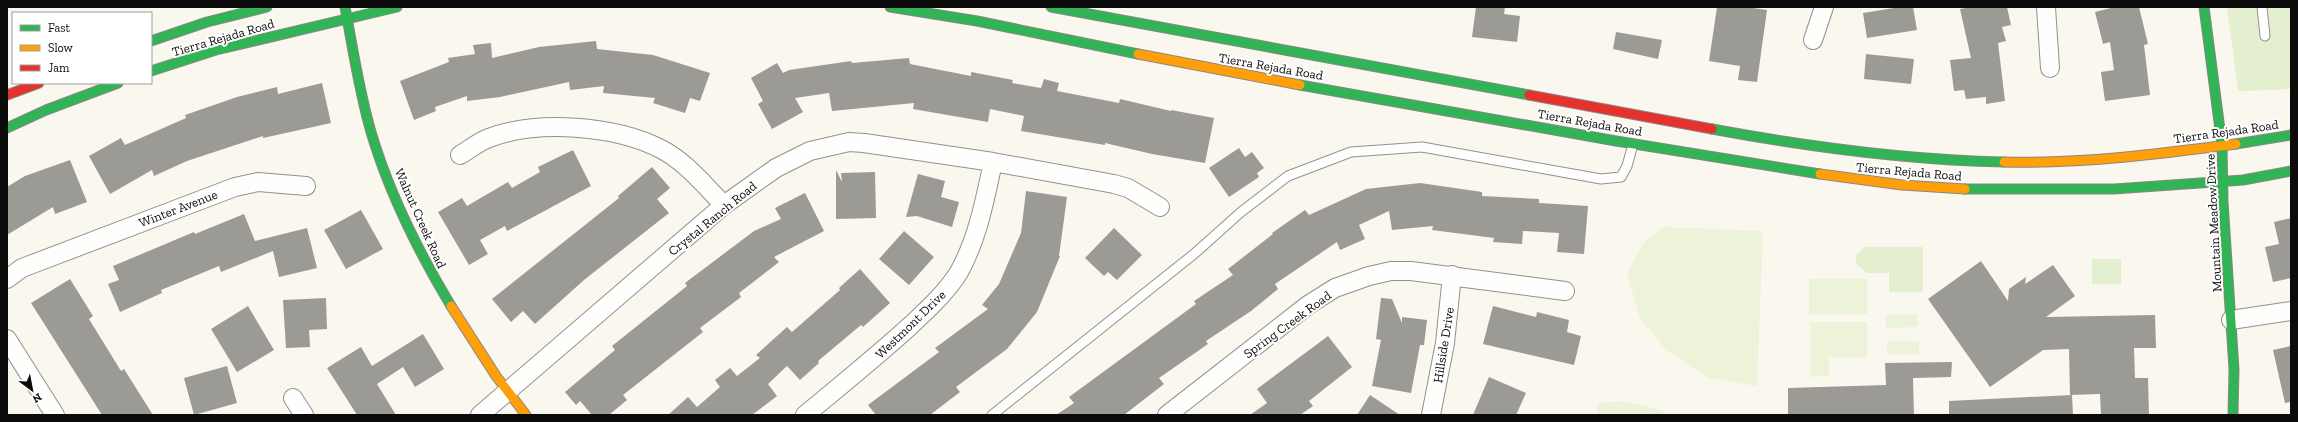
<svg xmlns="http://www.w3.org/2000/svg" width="2298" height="422" font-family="'Zilla Slab',serif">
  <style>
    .green { fill: #e3efcf }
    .pitch { fill: #edf3d8 }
    .building { fill: #9c9a95 }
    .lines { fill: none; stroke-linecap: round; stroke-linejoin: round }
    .lane-casing { stroke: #93918e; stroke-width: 11 }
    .street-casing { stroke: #93918e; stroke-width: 20 }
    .fast-casing { stroke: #898884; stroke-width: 11 }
    .slow-casing { stroke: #898884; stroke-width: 11 }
    .jam-casing { stroke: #898884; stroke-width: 11 }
    .lane { stroke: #fefefd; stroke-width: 9 }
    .street { stroke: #fefefd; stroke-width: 18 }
    .fast { stroke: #30b455; stroke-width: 9 }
    .slow { stroke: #ff9f0a; stroke-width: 9 }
    .jam { stroke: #e5322d; stroke-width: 9 }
    .labels { text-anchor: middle; stroke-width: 4; stroke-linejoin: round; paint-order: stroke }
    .street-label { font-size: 13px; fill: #0b0b0b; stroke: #fff }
  </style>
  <rect width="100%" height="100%" fill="#faf7ef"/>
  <path class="green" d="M2227,7H2291V88L2276,90L2238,91Z
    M1865,247H1923V292H1889V273H1867L1856,264V255Z
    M2092,259H2121V284H2092Z"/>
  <path class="pitch" d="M1663,227L1763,231L1757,386L1708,378L1666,350L1640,318L1627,274L1643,243Z
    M1809,279H1867V314L1809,315Z
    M1917,314L1918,327L1886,328V315Z
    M1810,322H1867V357H1821L1829,358V376L1811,377Z
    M1887,341H1919V354L1887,355Z
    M1625,401L1660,410L1670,415H1597L1598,403Z"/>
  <path class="building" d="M1476,7H1505L1504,14L1520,16L1517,42L1472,37Z
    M1717,7H1746L1767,10L1757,82L1738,80L1740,66L1709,61Z
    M1900,7H1913L1917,30L1867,38L1863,13Z
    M1970,7H2007L2011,25L2002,27L2006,41L1998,43L2005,101L1986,104V97L1966,99L1964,90L1954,91L1950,60L1971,58L1960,9Z
    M2115,7H2139L2148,44L2144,45L2150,95L2105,101L2101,72L2114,70L2110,42L2103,44L2095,12Z
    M1616,32L1662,40L1658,59L1613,49Z
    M596,41L597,49L653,55L710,73L700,101L690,98L685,113L653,103L655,98L603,93L604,86L570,90L569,82L500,97L467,101V96L435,107L436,111L414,120L400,81L449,62L448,58L475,54L473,45L491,43L492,58L539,47Z
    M1866,54L1914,59L1911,84L1864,79Z
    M909,58L910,64L971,76V72L1013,80L1012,83L1041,88L1044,79L1059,83L1057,91L1119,103L1120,99L1171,111V110L1214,118L1205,163L1152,154L1105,143V145L1021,131L1024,116L990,109L988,122L913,109L914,103L832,111L829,93L795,98L803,112L772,129L758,104L763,101L751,78L777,63L783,73L789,70L851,61L852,63Z
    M322,83L331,123L263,138V136L187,161L154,176L152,170L110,194L89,156L121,138L125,145L186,118L185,115L237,97L277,87L278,94Z
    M1239,148L1245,157L1252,152L1264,168L1257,173L1259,177L1229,197L1209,168Z
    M573,150L591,186L507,231L505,226L480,240L488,254L469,265L438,212L462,198L467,206L508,182L512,188L540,172L538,167Z
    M70,160L87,202L55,214L53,207L7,235V187L25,176Z
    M652,167L670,188L657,199L669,213L584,280L535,324L523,311L511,322L492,299L619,198L618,196Z
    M836,170L842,182L841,173L875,172L876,218L836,219Z
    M918,174L945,181L941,197L959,202L952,227L917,216L906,217Z
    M1420,183L1482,192V196L1539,199V203L1588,206L1584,254L1557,252L1559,233L1523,231L1522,244L1493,242L1494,238L1432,230L1433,226L1392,230L1389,211L1359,225L1365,239L1340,250L1337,242L1275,284L1278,289L1251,311L1206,341L1208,344L1159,378L1164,384L1124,415H1056L1074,403L1069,397L1196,304L1194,301L1233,275L1228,269L1273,234L1272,233L1305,210L1309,215L1366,189Z
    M1026,191L1067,197L1059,256H1060L1037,312L1007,349L956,387L960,392L930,415H876L868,405L939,352L935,348L988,309L982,305L999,284L1021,233Z
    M805,193L824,231L774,257L779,262L739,293L741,297L700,328L703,332L623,395L627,400L609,415H592L580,401L576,405L565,392L615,350L612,346L687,286L685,283L754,231L781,219L775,208Z
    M361,210L383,249L346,269L324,230Z
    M244,214L255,241L307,228L317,268L279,277L273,251L221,272L219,266L161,290L162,293L120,312L108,284L119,280L113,266L194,232L195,234Z
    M2291,218V278L2273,282L2265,247L2279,244L2274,222Z
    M1114,228L1142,255L1117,280L1108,272L1104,276L1085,258Z
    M904,231L934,257L909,285L879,259Z
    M1981,261L2008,301L2009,289L2026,277L2025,284L2053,265L2075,296L2046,317L2155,315L2156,348H2134L2135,378H2148L2149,415H2101L2100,394L2070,395L2069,349L2043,350L1990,387L1928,299Z
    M860,269L890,303L863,327L861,325L818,361L819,363L800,380L787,366L768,384L777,396L752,415H668L688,397L697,407L720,387L715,380L730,368L737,376L760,358L756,355L787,327L792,332L840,290L839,288Z
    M70,279L93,316L89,319L121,371L124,369L153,415H102L31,303Z
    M326,298L327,329L309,330L310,347L286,348L283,300Z
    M1381,298L1392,299L1402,323V317L1427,320L1424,345H1420L1411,393L1372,386L1381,340L1376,339Z
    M248,306L274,350L237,372L211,329Z
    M1493,306L1536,317L1537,312L1569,320L1567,332L1581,336L1574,365L1483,344Z
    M423,334L444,369L415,387L403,367L377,384L396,415H357L327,368L361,347L372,366Z
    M1328,336L1352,367L1309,401L1313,406L1300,415H1250L1267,403L1257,389Z
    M2291,346V402L2285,403L2273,350Z
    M1952,362L1951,377L1913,378L1914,415H1788V388L1886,385L1885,363Z
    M227,366L237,403L194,415L184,378Z
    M1489,377L1526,393L1516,415H1473Z
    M1370,395L1400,415H1357Z
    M2072,395L2073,415H1949V401Z"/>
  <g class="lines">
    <defs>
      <path id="lane" d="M2262,7L2265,36
        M992,415L1194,254L1241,212L1288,176L1351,152L1422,147L1601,179L1621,177L1627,166L1633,144"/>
      <path id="street" d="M2046,7L2050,68
        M1813,40L1824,7
        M460,155C469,150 478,142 489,138C537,120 614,125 661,149C686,162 704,185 724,205
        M7,279L22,268L235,187L258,182L306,186
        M2231,320L2291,311
        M7,339L55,415
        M293,398L304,415
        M480,415L724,205L776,168L810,151L849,142L864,143L993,162L1114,184L1128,188L1160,207
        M805,415C840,386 876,357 910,326C927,310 946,293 959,272C978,238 985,199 993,162
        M1167,415L1308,305L1335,288L1369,276L1391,271H1411L1565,291
        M1431,415L1445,343L1452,275"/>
      <path id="fast" d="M345,7C353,49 359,91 371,132C389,193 418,251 451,306
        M890,7L977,21L1138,54
        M1051,7L1529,95
        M2204,7L2222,145L2223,201L2234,369L2233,415
        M151,41L207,22L267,7
        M151,71L216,50L397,7
        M1300,85L1616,141L1820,174
        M7,128L46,110L118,83
        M1712,129C1809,147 1906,160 2004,162
        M2236,144L2291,135
        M1965,189H2114L2243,180L2291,171"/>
      <path id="slow" d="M1138,54L1300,85
        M2004,162C2082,164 2159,154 2236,144
        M1820,174L1902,185L1965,189
        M451,306L496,376L526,415"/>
      <path id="jam" d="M7,95L39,83
        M1529,95L1712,129"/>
    </defs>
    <use href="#lane" class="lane-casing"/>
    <use href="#street" class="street-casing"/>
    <use href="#fast" class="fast-casing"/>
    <use href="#slow" class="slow-casing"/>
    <use href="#jam" class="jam-casing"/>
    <use href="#lane" class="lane"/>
    <use href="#street" class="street"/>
    <use href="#fast" class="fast"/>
    <use href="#slow" class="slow"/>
    <use href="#jam" class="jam"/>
  </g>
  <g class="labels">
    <g class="street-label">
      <text transform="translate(223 37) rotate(-16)" y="5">Tierra Rejada Road</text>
      <text transform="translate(1271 66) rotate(10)" y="5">Tierra Rejada Road</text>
      <text transform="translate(1590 122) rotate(10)" y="5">Tierra Rejada Road</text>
      <text transform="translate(2226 131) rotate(-8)" y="5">Tierra Rejada Road</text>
      <text transform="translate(1909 171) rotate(5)" y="5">Tierra Rejada Road</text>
      <text transform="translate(178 208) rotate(-21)" y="5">Winter Avenue</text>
      <text transform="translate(421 218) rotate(66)" y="5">Walnut Creek Road</text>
      <text transform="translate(712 218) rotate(-39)" y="5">Crystal Ranch Road</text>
      <text transform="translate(2213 223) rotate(-93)" y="5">Mountain Meadow Drive</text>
      <text transform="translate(910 324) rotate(-44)" y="5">Westmont Drive</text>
      <text transform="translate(1287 324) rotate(-36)" y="5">Spring Creek Road</text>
      <text transform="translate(1443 345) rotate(-81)" y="5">Hillside Drive</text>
    </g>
  </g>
  <rect width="2298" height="422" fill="none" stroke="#0b0b0b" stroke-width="16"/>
  <rect x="12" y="12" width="140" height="72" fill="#ffffff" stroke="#9d9d9d"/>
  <rect x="20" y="25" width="20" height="6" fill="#30b455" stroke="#9d9d9d"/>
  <text x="48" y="32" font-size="12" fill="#0b0b0b">Fast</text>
  <rect x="20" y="45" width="20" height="6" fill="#ff9f0a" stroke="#9d9d9d"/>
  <text x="48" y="52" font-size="12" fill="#0b0b0b">Slow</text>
  <rect x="20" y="65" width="20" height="6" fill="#e5322d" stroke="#9d9d9d"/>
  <text x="48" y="72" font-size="12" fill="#0b0b0b">Jam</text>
  <g transform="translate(32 390) rotate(148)" stroke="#ffffff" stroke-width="3" paint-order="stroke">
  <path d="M0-3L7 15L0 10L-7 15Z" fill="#0b0b0b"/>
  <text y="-6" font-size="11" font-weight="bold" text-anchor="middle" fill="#0b0b0b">N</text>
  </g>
</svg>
